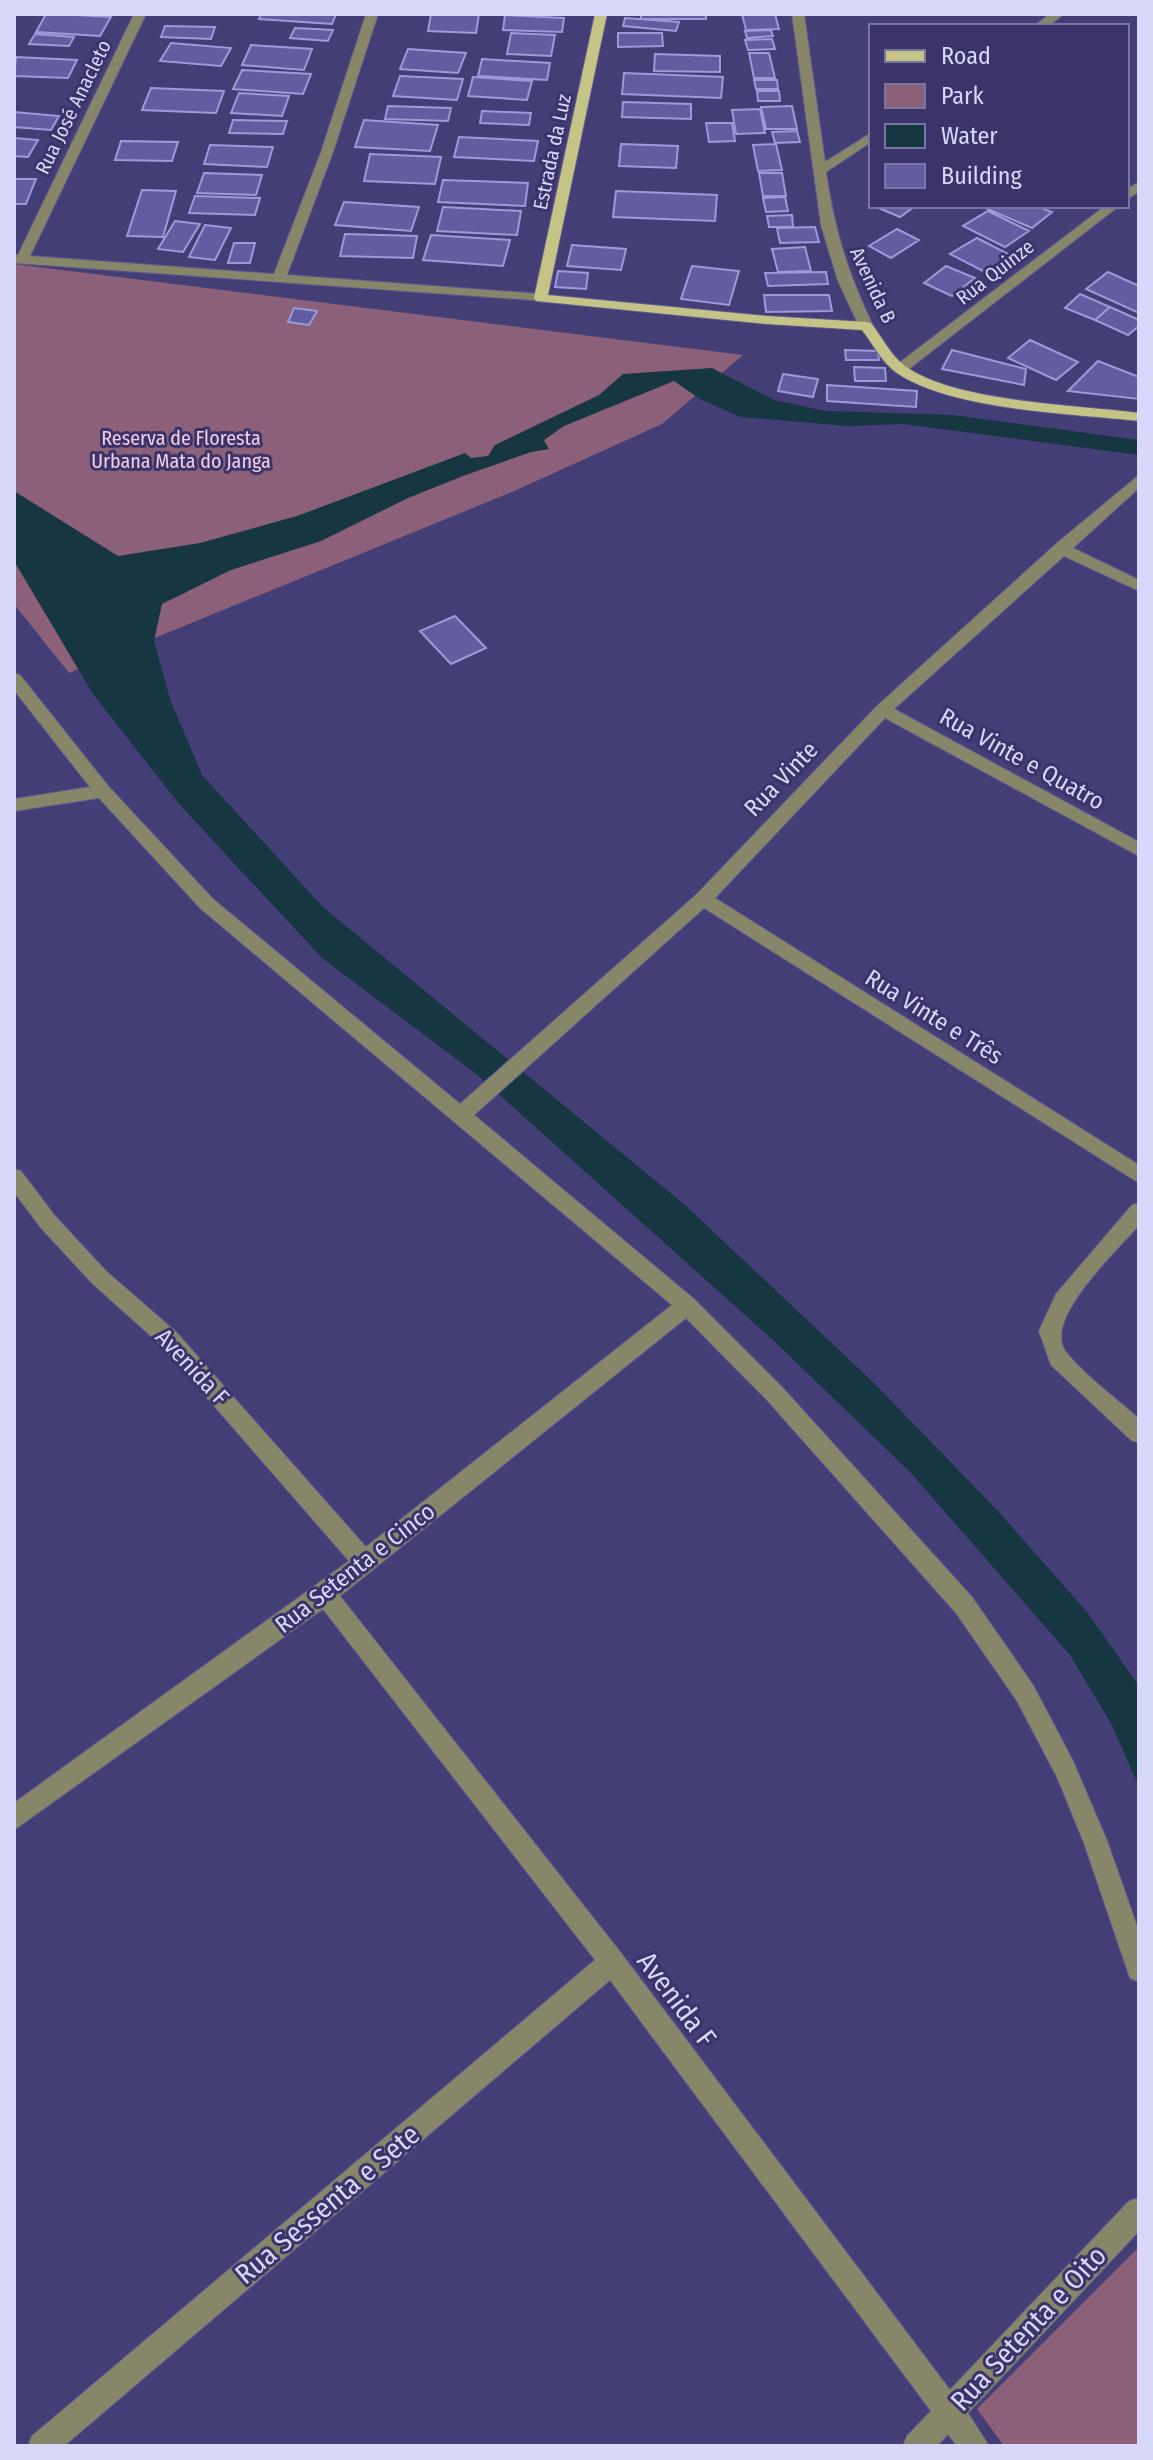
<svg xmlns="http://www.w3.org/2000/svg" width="1153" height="2460" font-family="'Fira Sans Condensed',sans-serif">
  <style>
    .green { fill: #8c6078 }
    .water { fill: #163642 }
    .building { fill: #625ca1; stroke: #9d9ada; stroke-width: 2 }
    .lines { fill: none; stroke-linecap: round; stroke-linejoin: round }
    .minor-casing { stroke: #5f5a8f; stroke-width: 2 }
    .major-casing { stroke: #5f5a8f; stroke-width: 2 }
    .minor { fill: #878669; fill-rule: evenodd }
    .major { fill: #c5c386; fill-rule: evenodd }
    .labels { text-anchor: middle; stroke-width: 6; stroke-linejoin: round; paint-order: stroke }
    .far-street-label { font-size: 20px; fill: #d8d8fa; stroke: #3a346b }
    .far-park-label { font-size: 20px; fill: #f7cde2; stroke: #3a346b }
    .street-label { font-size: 24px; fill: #d8d8fa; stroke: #3a346b }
    .near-street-label { font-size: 28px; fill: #d8d8fa; stroke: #3a346b }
  </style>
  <rect width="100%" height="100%" fill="#443e77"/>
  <path class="green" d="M14,264L743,355L662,424L512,492L69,673L14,604Z
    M1139,2247V2446H1004L977,2409Z"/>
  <path class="water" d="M712,368L774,400L825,411L953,415L1139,440V455L903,424L847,426L740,417L700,399L674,381L564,426L544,440L549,449L531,452L463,476L408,498L321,541L231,570L162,604L154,641L170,699L202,775L324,908L685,1205L872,1381L997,1510L1087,1612L1139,1686V1787L1112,1725L1070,1655L910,1472L774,1341L475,1073L322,958L180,805L93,694L14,561V491L118,556L200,543L297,516L465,453L471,458L488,456L495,445L599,395L623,374Z"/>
  <path class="building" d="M46,14H56L111,17L100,36L36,32Z
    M261,14H336L332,24L259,19Z
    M431,14H479L476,33L428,31Z
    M641,14H706V19H641Z
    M742,14H775L779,29L746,30Z
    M505,15L564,18L562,32L503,30Z
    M625,18L679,22L676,31L623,26Z
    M165,26L215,27L211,39L161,37Z
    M295,28L333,30L328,41L290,38Z
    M771,30L773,36L747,38L745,31Z
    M511,33L555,35L551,56L507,54Z
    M618,33H662L663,46L618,47Z
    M35,34L74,37L69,46L29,44Z
    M772,39L775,49L748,50L745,40Z
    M171,43L231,48L221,66L160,61Z
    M251,45L312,49L304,70L242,65Z
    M408,49L466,53L458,73L400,69Z
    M749,53H769L775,78H754Z
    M655,54L720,56V72L654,71Z
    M16,57L77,60L68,78L14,76Z
    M482,59L550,63L547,80L478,76Z
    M242,70L311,74L303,94L233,89Z
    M624,73L723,77L721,98L622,94Z
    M400,76L463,79L457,100L393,96Z
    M473,77L532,81L527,100L468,96Z
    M754,80H777L778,89H756Z
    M151,88L224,91L216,113L142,110Z
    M757,91H779L780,101H758Z
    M239,93L289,96L282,116L231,113Z
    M623,102L691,104V119L622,117Z
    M388,106L451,108L448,121L385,119Z
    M792,106L797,129H766L761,107Z
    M760,109L765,133L736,134L732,110Z
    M482,111L531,113L529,125L480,123Z
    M14,112L59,116L51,130L14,127Z
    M233,120L287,121L283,134L229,133Z
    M364,120L438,125L430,151L355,147Z
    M706,123H732L735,141L709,142Z
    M797,131L800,142L775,143L772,132Z
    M459,137L538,141L534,161L454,157Z
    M14,138L38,140L28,157L14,156Z
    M121,141L178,142L172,161L115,160Z
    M621,144L678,146L676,168L619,166Z
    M776,144L782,170L758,171L753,145Z
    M210,145L273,147L267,167L204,164Z
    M370,154L441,157L435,184L364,181Z
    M204,173L262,175L256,195L197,193Z
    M759,173H782L786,196H763Z
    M14,179H36L26,204H14Z
    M443,180L528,183L525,206L438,202Z
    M142,190L176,191L163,237L127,236Z
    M616,191L717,195L715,221L613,217Z
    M195,196L260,198L255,215L189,213Z
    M785,197L788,211L766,212L763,198Z
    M344,202L419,207L411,231L335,225Z
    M874,206H903L911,209L900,217Z
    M985,206H1036L1052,212L1032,228L983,207Z
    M443,207L521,211L517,235L437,231Z
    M988,211L1029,231L1005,247L963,226Z
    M792,215L793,227H769L767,216Z
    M175,221L200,224L183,252L158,249Z
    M205,225L231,228L215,260L189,257Z
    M815,227L819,242L780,243L777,228Z
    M897,229L919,240L891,258L869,246Z
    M345,234L417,236L413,258L340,256Z
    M431,235L510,240L503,266L423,260Z
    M977,238L1012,256L985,272L950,254Z
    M234,243H255L250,263H228Z
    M572,245L626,249L621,270L567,266Z
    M805,247L811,271L778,272L772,249Z
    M692,266L739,271L729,305L681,299Z
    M946,266L975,278L952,296L924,283Z
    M558,271L588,273L586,289L555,287Z
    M826,272L828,284L768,286L765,273Z
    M1108,272L1139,286V313L1086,289Z
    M1080,294L1110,307L1095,320L1065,308Z
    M764,295H829L832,311L766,312Z
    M1110,307L1139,320V326L1128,335L1095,320Z
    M294,308L317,311L309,325L288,322Z
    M1030,340L1078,362L1056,380L1008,358Z
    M845,350L878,351L879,360H846Z
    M952,350L1026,369L1024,385L942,369Z
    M1098,361L1139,377V399L1068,391Z
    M854,367L885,368L886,381H855Z
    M783,374L818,379L813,397L778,391Z
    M827,385L917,391L916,407L827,401Z
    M455,616L486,648L451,664L420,631Z"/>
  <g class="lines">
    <defs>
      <path id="minor" d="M134,14H146L30,256L274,274L321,152L366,14H378L333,152L287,275L541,294L546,295V301L14,263V255H18Z
        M792,14H804L825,162L871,133V142L826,172C834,229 848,273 873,326L866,330L859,326L838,281L821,225Z
        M1050,14H1064L1048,26H1034Z
        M1139,182V192L1127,199V189Z
        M1105,206H1119L905,372H895V366Z
        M1139,475V488L1073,548L1139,580V591L1064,556L894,709L1139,842V856L885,718L715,898L1139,1165V1183L704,908L474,1115L694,1299L781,1386L972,1597L1033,1685L1073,1761L1108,1843L1139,1932V1982L1130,1978L1084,1843L1057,1777L1017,1701L956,1613L767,1400L686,1318L340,1596L621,1953L950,2390L1129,2201L1139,2198V2231L968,2413L989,2446H957L948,2434L937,2446H903L907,2436L931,2411L610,1980L64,2446H28L32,2436L595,1960L323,1609L14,1830V1803L349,1561L162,1346L92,1283L41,1228L14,1192V1169L21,1171L55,1216L106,1271L176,1332L366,1547L672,1305L201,909L99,798L14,811V799L90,787L14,690V673L20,675L109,787L213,899L460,1104L697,894L877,706L1056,544Z
        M1139,1203V1225C1119,1249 1041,1320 1066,1352C1084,1375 1117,1399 1139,1419V1443L1131,1440L1051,1365L1039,1331L1056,1294L1132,1205Z"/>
      <path id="major" d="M595,14H607L548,295L767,316L866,322L871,323C882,337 891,356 905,366C954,402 1077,405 1139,413V421C1073,414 951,410 897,373C882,363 873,344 862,330L767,324L536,301L534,298Z"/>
    </defs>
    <use href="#minor" class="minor-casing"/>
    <use href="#major" class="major-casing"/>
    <use href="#minor" class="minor"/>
    <use href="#major" class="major"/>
  </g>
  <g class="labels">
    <g class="far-street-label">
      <text transform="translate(73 107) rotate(-64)" y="7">Rua José Anacleto</text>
      <text transform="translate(552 152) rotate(-78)" y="7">Estrada da Luz</text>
      <text transform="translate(995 272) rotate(-38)" y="7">Rua Quinze</text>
      <text transform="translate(873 285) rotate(65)" y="7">Avenida B</text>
    </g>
    <g class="far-park-label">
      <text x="181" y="445">Reserva de Floresta<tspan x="181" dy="23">Urbana Mata do Janga</tspan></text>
    </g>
    <g class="street-label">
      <text transform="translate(1022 759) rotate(29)" y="8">Rua Vinte e Quatro</text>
      <text transform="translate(781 779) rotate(-46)" y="8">Rua Vinte</text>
      <text transform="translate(934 1017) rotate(32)" y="8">Rua Vinte e Três</text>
      <text transform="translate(192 1367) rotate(47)" y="8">Avenida F</text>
      <text transform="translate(355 1568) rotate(-38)" y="8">Rua Setenta e Cinco</text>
    </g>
    <g class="near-street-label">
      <text transform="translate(677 1999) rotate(53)" y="10">Avenida F</text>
      <text transform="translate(327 2204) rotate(-40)" y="10">Rua Sessenta e Sete</text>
      <text transform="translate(1028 2328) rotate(-47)" y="10">Rua Setenta e Oito</text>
    </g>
  </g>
  <rect width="1153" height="2460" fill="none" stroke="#d8d8fa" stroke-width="32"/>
  <rect x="869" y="24" width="260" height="184" fill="#3a346b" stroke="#7976a4" stroke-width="2"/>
  <rect x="885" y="50" width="40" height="12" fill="#c5c386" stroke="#7976a4" stroke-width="2"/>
  <text x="941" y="64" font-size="24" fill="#d8d8fa">Road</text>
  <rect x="885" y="84" width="40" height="24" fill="#8c6078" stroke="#7976a4" stroke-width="2"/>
  <text x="941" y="104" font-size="24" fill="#d8d8fa">Park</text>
  <rect x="885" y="124" width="40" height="24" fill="#163642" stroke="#7976a4" stroke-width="2"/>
  <text x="941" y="144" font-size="24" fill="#d8d8fa">Water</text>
  <rect x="885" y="164" width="40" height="24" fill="#625ca1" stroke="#7976a4" stroke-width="2"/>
  <text x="941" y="184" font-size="24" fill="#d8d8fa">Building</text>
</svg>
